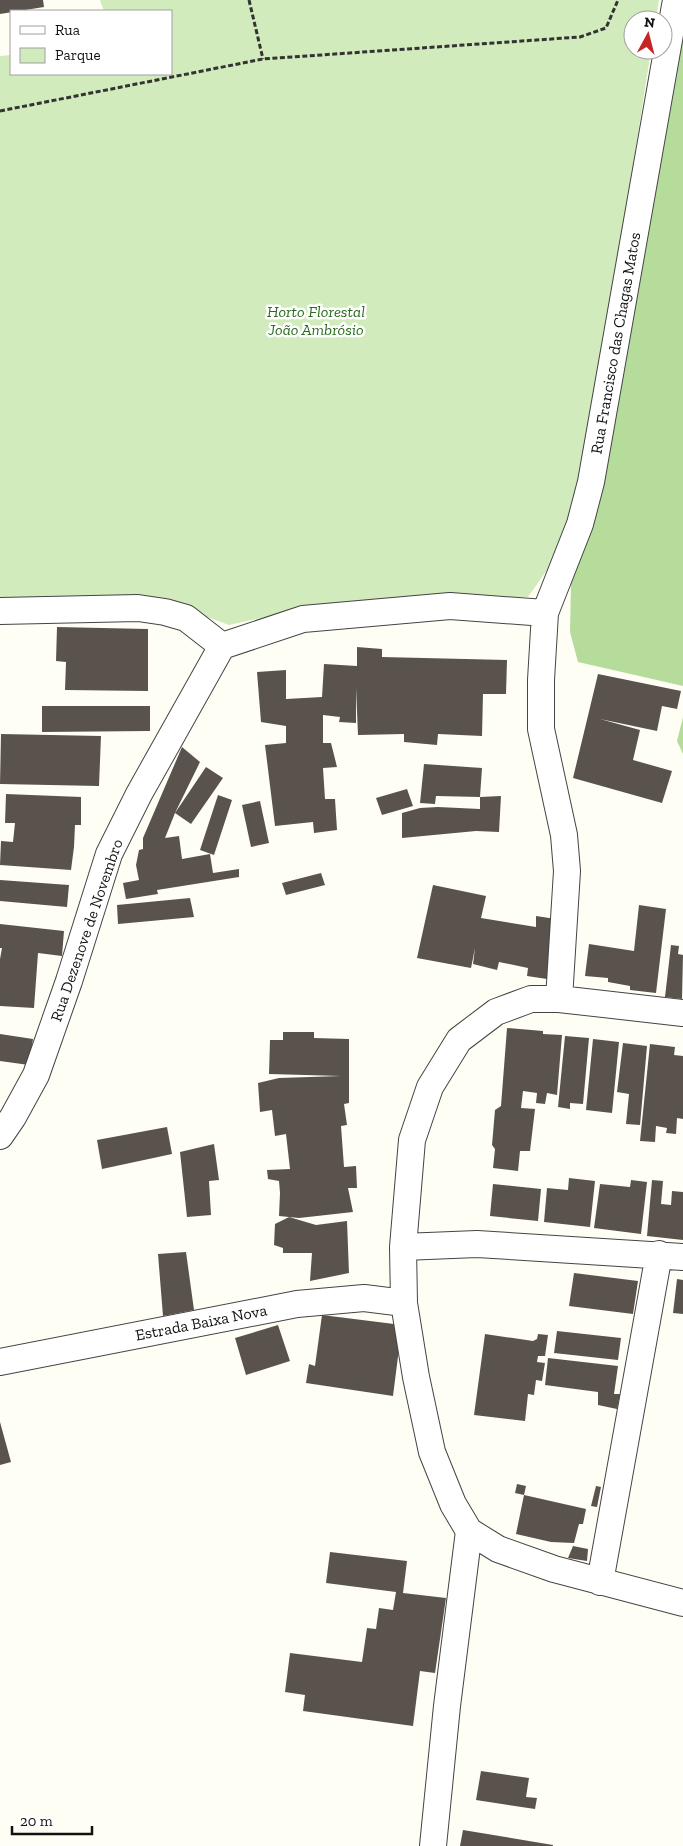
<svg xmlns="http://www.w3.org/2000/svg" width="683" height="1846" font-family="'Zilla Slab',serif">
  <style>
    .green { fill: #d2ebbc }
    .forest { fill: #b5dc9b }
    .building { fill: #5a534d }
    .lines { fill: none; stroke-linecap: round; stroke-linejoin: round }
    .street-casing { stroke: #444; stroke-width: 28 }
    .path { stroke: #333; stroke-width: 3; stroke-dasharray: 5 2.5; stroke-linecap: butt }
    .street { stroke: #fff; stroke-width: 26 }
    .labels { text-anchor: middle; stroke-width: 5; stroke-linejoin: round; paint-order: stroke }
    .park-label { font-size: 16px; font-style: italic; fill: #2a6b1e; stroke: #fff }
    .street-label { font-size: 16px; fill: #111; stroke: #fff }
  </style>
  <rect width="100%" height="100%" fill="#fffef5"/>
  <path class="green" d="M100,0H659L656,20H633V50H651L629,192L574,505L554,560L528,597H416L307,608L229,625L164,601L0,603V56L11,55V74H171V11H104Z"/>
  <path class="forest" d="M683,0V686L578,662L570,632L571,583L599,506L657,171Z
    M683,717V754L677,741Z"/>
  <path class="building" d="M0,0H43L44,7L0,14Z
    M57,627L148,629V691L65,690L66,662L56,661Z
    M357,647L382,649V657L507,660L506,694H483L482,736L438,734L437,745L404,742V734L358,735L356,688V723L339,722L340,717L323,715V743H331L337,767L323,768L325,799H335L337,830L314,833L313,822L275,826L265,745L286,743V726L261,722L257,672L286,670V699L322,697L324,664L357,666Z
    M598,674L681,691L677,709L662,706L657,731L600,719L640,730L633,760L672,771L662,803L573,778Z
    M42,706H150V731L42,732Z
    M1,734L101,736L99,786L0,784Z
    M182,747L200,762L175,813L206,767L223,778L191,824L175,813L165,838L179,836L182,859L210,854L213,873L239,869V877L157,890L158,894L126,899L123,883L139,880L136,865L139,850L143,849V838Z
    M424,764L482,768L480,797L501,796L499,832L476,831L402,838V813L420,808L438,807L480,809V797L436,796L435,804L420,803Z
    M407,789L413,806L382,815L376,798Z
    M6,794L81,797V825H75L74,847L71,870L0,865L1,841L13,842L15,823H5Z
    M218,795L232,800L214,855L200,850Z
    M260,801L269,843L251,847L242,805Z
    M321,873L325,885L286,895L282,883Z
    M0,880L69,885L67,907L0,901Z
    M433,885L486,896L481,918L536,927V916L556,919L547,979L527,976L528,968L499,962L497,970L473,964L475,948L471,968L417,958Z
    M190,898L194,917L118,924L117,905Z
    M639,905L666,909L656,993L630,990V986L608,982V978L585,976L589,944L634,951Z
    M0,924L64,931L62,956L38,953L34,1008L0,1006V959L2,948H0Z
    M671,945L679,946L678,954L683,955L682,999L665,997Z
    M507,1028L543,1031V1034L562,1035L557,1095L547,1093L545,1104L536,1103L537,1093L523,1091L521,1108L535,1109L530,1151H520L518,1171L493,1168L495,1149L492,1145L495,1110L501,1106Z
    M283,1032H314V1038L349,1039V1103L344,1104L347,1125L341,1126L344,1167L356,1166L357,1188H348L353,1212L299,1218L279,1216L280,1193L279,1181L268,1179L267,1170L290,1169L286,1134L275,1136L272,1110L260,1112L258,1083L279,1078L341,1076L269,1074L270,1040H283Z
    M0,1034L33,1039L29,1065L0,1061Z
    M565,1036L589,1038L583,1104L570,1103V1109L558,1107Z
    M593,1039L619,1042L612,1113L586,1110Z
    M623,1043L647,1046L640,1125L626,1124L629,1094L617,1092Z
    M650,1044L675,1047L674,1055L683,1056V1119L677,1118L676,1134L666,1133L667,1128L656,1126L655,1142L640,1141Z
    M167,1127L172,1154L102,1169L97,1140Z
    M214,1144L219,1180L209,1181L211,1215L187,1217L180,1152Z
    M569,1178L595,1181L590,1227L544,1222L547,1188L568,1190Z
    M631,1180L647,1182L641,1234L594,1228L600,1184L630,1187Z
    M652,1180L663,1181L661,1204L671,1205L672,1191L683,1192V1240L647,1236Z
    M493,1184L541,1189L538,1221L490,1216Z
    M289,1217L316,1225L347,1221L349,1273L310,1281L312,1253H283V1248L274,1245L275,1224Z
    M186,1252L194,1310L163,1316L158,1254Z
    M574,1273L638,1281L633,1314L569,1306Z
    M677,1279L683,1280V1314L673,1313Z
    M322,1315L402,1325L393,1396L306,1383L309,1364L315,1366Z
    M278,1325L290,1361L246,1375L235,1338Z
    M557,1331L621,1338L618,1360L554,1353Z
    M485,1334L533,1341L537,1339L538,1334L548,1335L545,1356H538L537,1362L545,1363L542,1381L536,1380L534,1395L528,1394L525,1421L474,1415Z
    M548,1358L618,1366L614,1394H620L617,1409L598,1405V1392L545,1385Z
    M0,1422L11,1462L0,1465Z
    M517,1484L526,1486L524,1495L515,1493Z
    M596,1486L601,1487L597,1507L591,1506Z
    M524,1495L586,1509L583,1524H579L574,1543L551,1542L516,1534Z
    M573,1546L588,1549L587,1561L568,1558Z
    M330,1552L407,1561L403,1593L446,1598L435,1673L420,1671L413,1726L303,1711L305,1695L285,1692L290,1653L362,1662L367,1628L376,1629L379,1608L393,1610L396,1592L326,1583Z
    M481,1771L529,1778L526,1797L537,1798L535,1809L476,1800Z
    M463,1830L553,1845V1846H460Z"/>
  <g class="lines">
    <defs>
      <path id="street" d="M0,611L138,608L165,612L186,618L222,646L303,619L450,606L545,613
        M559,999L567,871L564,835L541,729V680L545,613L580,524L591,482L676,0
        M683,1013L559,999H531L496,1012L459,1040L430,1087L412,1140L403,1247L404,1303L416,1377L432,1452L453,1504L469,1531L498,1549L554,1569L683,1603
        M0,1136L13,1117L36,1075L69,981L109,854L139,794L222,646
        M403,1247L477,1244L683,1257
        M0,1362L297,1304L364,1298L404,1303
        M600,1582L659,1254
        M433,1846L447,1706L469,1531"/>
    </defs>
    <use href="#street" class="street-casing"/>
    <path class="path" d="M249,0L263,59
      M0,111L263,59L580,37L606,28L618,0"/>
    <use href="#street" class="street"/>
  </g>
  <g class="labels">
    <g class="park-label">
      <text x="316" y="317">Horto Florestal<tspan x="316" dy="18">João Ambrósio</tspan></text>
    </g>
    <g class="street-label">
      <text transform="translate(615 343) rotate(-80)" y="6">Rua Francisco das Chagas Matos</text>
      <text transform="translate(86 930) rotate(-71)" y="6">Rua Dezenove de Novembro</text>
      <text transform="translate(201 1322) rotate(-11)" y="6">Estrada Baixa Nova</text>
    </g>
  </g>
  <rect x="10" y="10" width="162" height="65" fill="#ffffff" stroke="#a0a0a0"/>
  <rect x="20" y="26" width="25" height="8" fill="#ffffff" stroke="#a0a0a0"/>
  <text x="55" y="35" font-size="15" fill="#111111">Rua</text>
  <rect x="20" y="48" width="25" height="15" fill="#d2ebbc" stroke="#a0a0a0"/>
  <text x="55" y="60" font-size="15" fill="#111111">Parque</text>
  <g transform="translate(648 35) rotate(7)"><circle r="24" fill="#ffffff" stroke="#a0a0a0"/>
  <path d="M0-4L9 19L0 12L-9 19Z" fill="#c52625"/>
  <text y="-8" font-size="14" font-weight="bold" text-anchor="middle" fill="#111111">N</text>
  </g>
  <path d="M12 1826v8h80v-8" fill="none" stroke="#111111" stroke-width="2.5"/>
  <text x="20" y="1826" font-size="15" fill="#111111" stroke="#ffffff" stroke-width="4" paint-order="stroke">20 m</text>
</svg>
